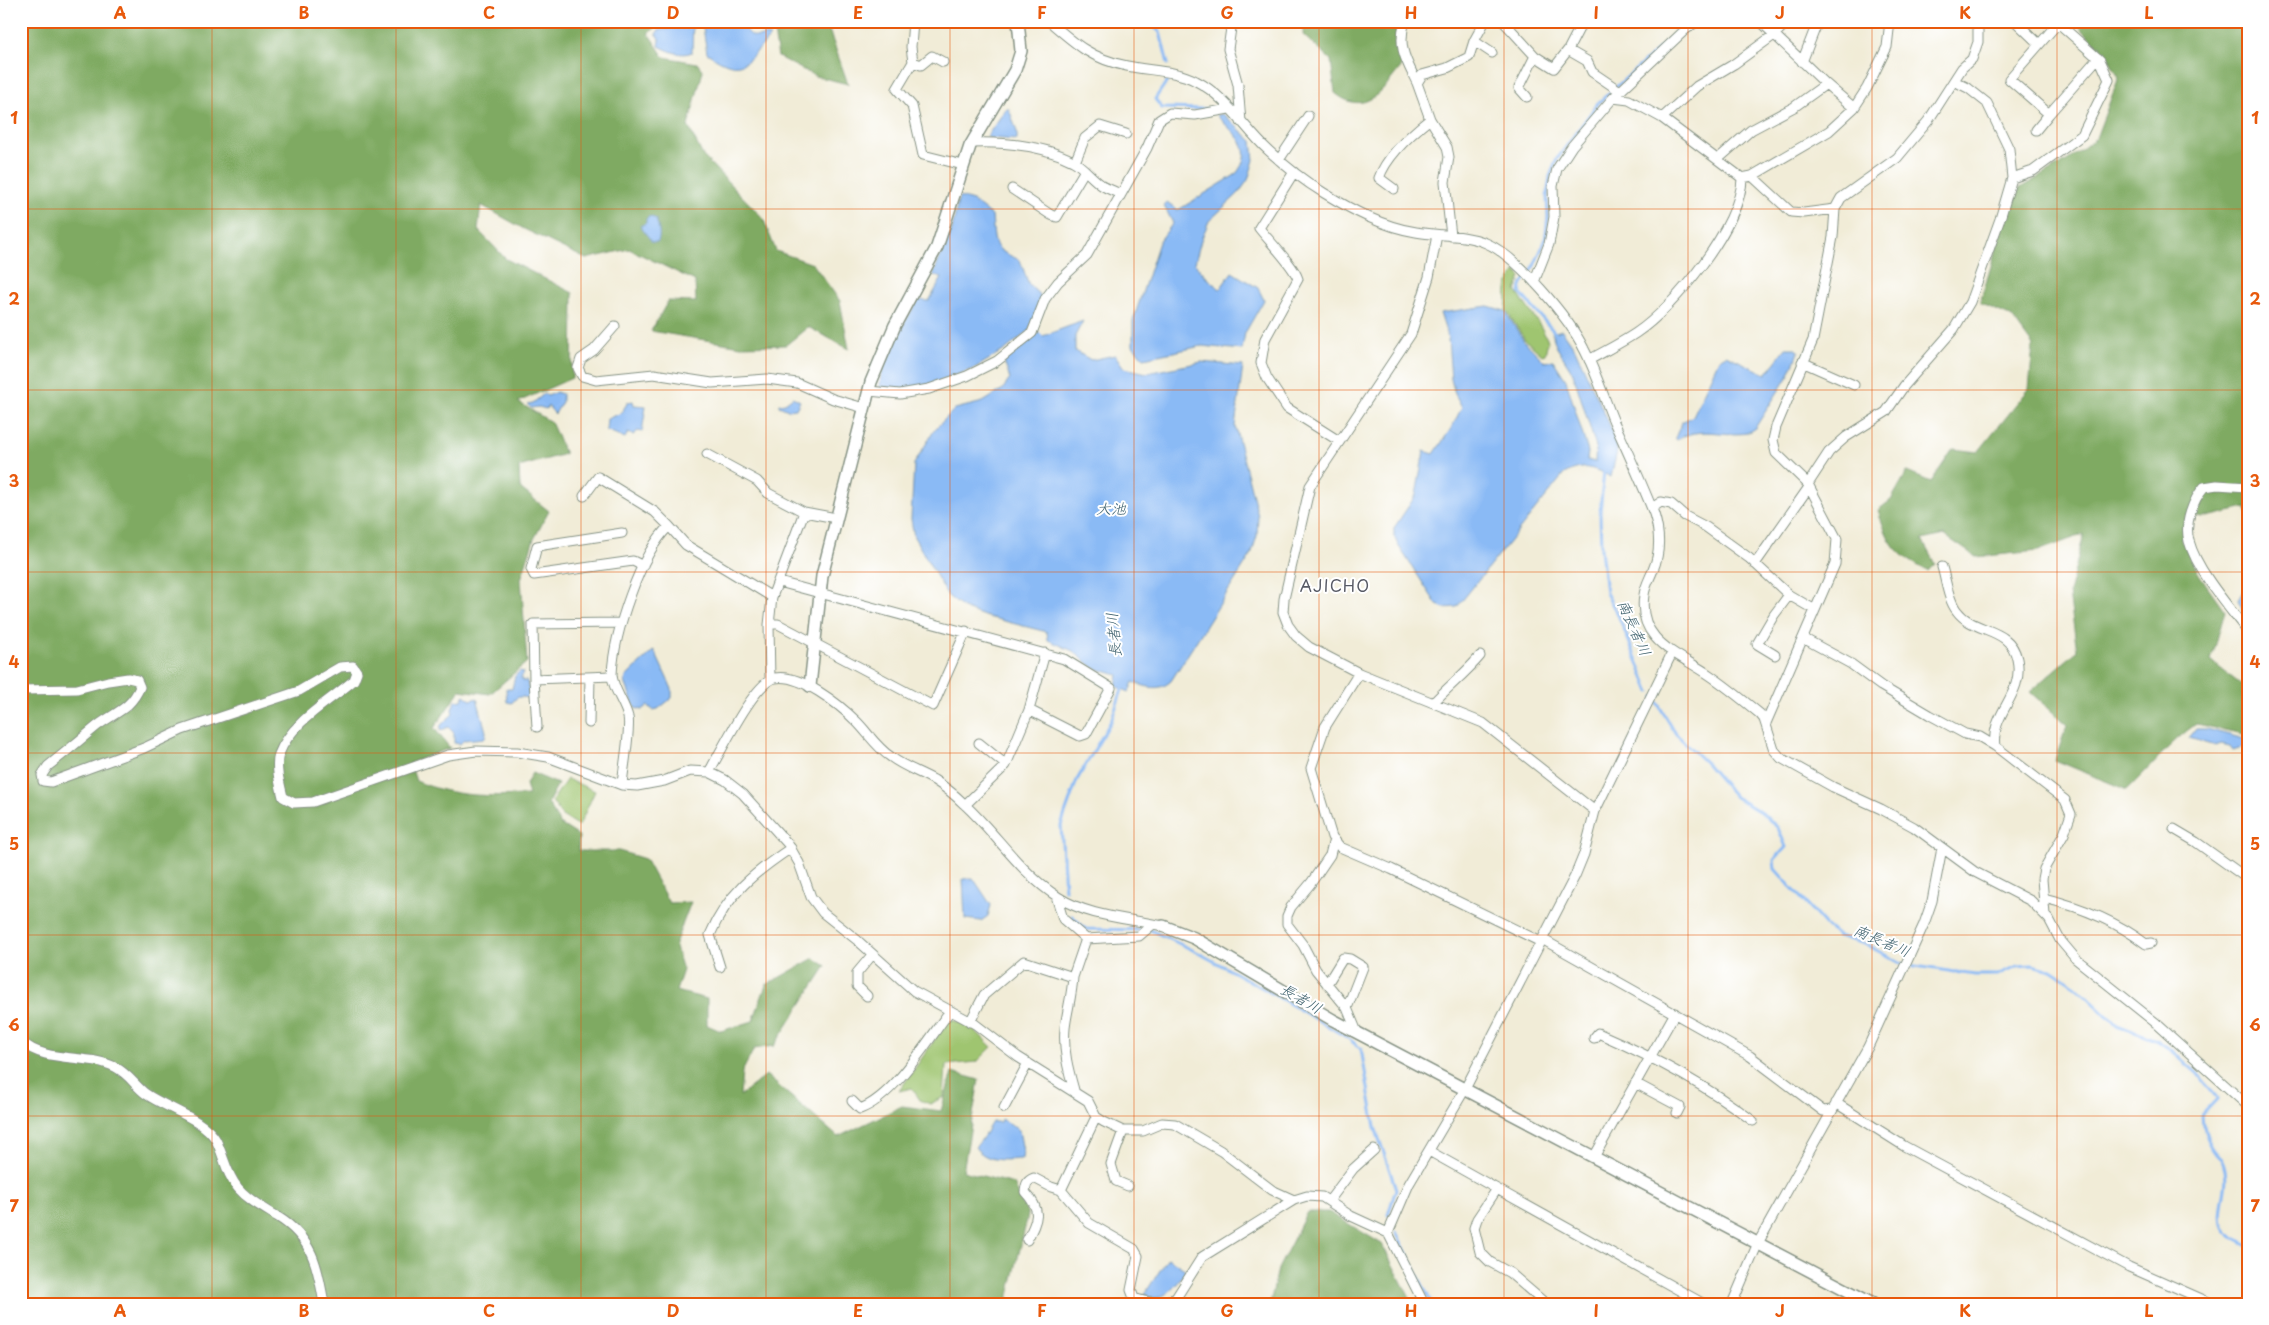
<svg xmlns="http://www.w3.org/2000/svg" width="2269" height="1325" font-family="'Playpen Sans','Klee One',sans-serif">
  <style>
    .green { fill: #9fc56f; stroke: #5f8152 }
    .forest { fill: #7faa62; stroke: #4f744b }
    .water { fill: #8abaf5; stroke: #547c94 }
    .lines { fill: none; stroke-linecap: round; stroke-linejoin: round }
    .stream { stroke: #8abaf5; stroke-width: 3 }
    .street-casing { stroke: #889486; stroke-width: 11 }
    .secondary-casing { stroke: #889486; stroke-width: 14 }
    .street { stroke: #fff; stroke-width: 9 }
    .secondary { stroke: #fff; stroke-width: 11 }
    .grid { fill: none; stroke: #e8590c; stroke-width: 1; stroke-opacity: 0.55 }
    .labels { text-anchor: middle; stroke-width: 4; stroke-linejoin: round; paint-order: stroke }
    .water-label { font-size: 15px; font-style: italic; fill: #3f626e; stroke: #fff }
    .quarter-label { font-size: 16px; letter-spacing: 1px; fill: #585b66; stroke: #fff }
    .neatline { fill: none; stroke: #e8590c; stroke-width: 2 }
    .grid-label { font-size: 16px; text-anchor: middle; font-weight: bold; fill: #e8590c }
  </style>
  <rect width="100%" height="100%" fill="#fff"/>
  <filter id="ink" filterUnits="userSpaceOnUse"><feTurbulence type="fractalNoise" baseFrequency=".02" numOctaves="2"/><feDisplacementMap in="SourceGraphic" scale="10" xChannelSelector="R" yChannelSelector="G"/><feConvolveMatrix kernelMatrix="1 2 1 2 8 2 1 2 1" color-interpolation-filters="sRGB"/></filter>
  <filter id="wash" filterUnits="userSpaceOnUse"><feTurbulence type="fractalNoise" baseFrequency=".0096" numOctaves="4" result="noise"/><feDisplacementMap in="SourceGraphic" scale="20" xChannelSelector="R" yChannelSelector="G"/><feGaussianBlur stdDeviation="1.12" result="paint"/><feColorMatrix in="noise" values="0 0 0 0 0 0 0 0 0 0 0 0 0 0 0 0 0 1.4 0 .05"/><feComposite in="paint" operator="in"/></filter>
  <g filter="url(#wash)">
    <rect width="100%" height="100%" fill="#f1ecd7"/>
    <path class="green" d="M1516,271L1521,277L1516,291L1541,327L1548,341L1545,354L1542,355L1525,340L1506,310C1508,291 1503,288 1516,271Z
      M567,779L595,791L579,826L562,816L552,801Z
      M949,1019L970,1025L992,1047L977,1062L946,1065L944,1097L930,1104L920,1100L912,1088L899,1091Z"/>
    <path class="forest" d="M21,21H667L648,33L664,57L697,63L703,71L688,126L703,156L763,218L776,251L813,264L840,301L849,349L808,327L786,345L741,346L651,331L668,301L696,302L695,281L629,249L586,259L524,229L481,205L478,230L506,259L573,293L572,378L518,402L551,422L565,454L519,467L520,488L549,511L534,539L521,579L527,662L490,694L460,690L434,728L450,748L410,763L416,781C457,798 486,796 529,795L526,784L532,773L558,784L548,803L560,824L579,836L578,851H619L645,859L669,903L691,902L675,944L683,970L676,991L707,999V1025L721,1031L753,1021L766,985L814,958L826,966L774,1046L754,1049L742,1072L740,1096L766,1075L838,1137L902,1106L941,1111L952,1072L979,1080L963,1171L1014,1184L1028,1215L1007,1304H21Z
      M742,21H834L828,27L848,84L815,76L778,57L774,32L755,29Z
      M1304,21H1398L1395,45L1402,66C1383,89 1366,118 1335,93L1331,60L1303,35Z
      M2079,21H2248V514L2246,508L2203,518L2187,515L2182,541L2199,574L2225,611L2211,661L2248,690V735L2196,724C2170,742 2150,768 2127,790L2055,760L2067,725L2030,692L2077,651L2069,593L2084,534L2038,551L1976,557L1944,535L1922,540L1935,564L1928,571C1895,554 1889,545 1878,510L1891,500L1907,472L1931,482L1953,449L1978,452L2029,389L2033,346L2012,317L1980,303L2013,192L2068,160L2096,138L2119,77L2108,57L2078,25Z
      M1307,1212H1329L1382,1244L1413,1304H1344L1312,1300L1308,1304H1270L1278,1269Z"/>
    <path class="water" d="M675,21H693L692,52C681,57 669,51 659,46L660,40L656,34L659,30L668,29L675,25Z
      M702,21C712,21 725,19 735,21C747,23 747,43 765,35L770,37C744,65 742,76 707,53Z
      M1006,109H1009L1017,132V140L989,138L987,136Z
      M1223,114L1252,141L1254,160L1248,180L1238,194L1209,221L1201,240L1195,263L1203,274L1220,289L1232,272L1258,288L1264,300L1245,333L1242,350L1202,346L1144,358L1133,346V321L1159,242L1173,223L1164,206L1167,202L1178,210L1235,175C1258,148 1234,134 1216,115Z
      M959,197L973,201L992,216C995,246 991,248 1020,260L1029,285L1042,297L1029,331L1005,350L973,369L934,383L905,390L880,389C879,361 904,324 918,300L929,301L942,278L933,275L952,229Z
      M650,216L656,219C658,226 661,234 658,242H652L640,226L646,223V219Z
      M1488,306L1505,311L1524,341L1545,362L1553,360L1566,380L1588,452L1587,460L1595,462L1596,447L1573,373L1556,346L1552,333L1562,330L1575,349L1617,441V451L1611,477C1592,467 1583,464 1564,474L1457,607L1444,608L1437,605L1398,545L1394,536V528L1416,495L1424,451L1434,454L1452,427L1462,407L1455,394L1451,379L1448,338L1440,313Z
      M1083,321L1075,336V351L1091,360L1115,355L1124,368L1147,373L1202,362L1243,366L1235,426L1258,516L1257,536L1251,555L1171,681C1159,692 1146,687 1133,682L1129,692L1116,686L1118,675L1094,668L1073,651L1048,640L1047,632L984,616L963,608L948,596L914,537L911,519L914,464L935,429L955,409L983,402L1002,390L1010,379L1004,362L1039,332L1043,336Z
      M1786,348H1795L1799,351L1788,376L1755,428L1747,433C1723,437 1699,425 1677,440L1675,438L1682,422L1693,416L1719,359L1726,355L1766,374Z
      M556,392L562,394V402L555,414L548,406L546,409L539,407L531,408L527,404L533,403L544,394L548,396Z
      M793,397L800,401L796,409L788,410L779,406V404L785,403Z
      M633,401L634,405L646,406L642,432L638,431L633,435L628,433L625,438L606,430L607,419L621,413L628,402Z
      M2248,582V621L2238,600Z
      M654,650L672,689V698L658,709L653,710L648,706L642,710L635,708L625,682L626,677Z
      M520,671L523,672L521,678L523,681H527L530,698C521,697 517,695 512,703L507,702L506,689H512L515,676Z
      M464,695L471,700L477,698L486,732L485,738L464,740L460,744L454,743V733L448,727L440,731L441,725L453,714L452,709L455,701L462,700Z
      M2196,729H2207L2248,740L2245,746L2233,750L2230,746L2221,744L2216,746L2189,738Z
      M973,878L991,905L988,916L981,921L965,919L963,879Z
      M1001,1119L1019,1130L1023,1151L1022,1159C1005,1160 987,1163 975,1147C983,1140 986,1131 992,1122H1000Z
      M1168,1258L1186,1270C1179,1284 1161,1306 1144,1295Z"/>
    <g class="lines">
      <path class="stream" d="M1147,21L1160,32L1168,64
        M1167,81L1155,99L1162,108L1207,109
        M1556,334L1520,293L1521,286L1533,268L1545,241L1548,217L1547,197L1550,176L1557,159L1598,103L1671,38
        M1604,471L1600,512L1601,549L1606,593L1618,615L1650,692
        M1654,697L1676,734L1706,763L1735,797L1762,813L1778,828L1786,847L1774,860L1775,869L1827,927L1838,936L1865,944L1902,964L1975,975H1998L2017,966L2032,965L2052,970L2076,986L2117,1025L2158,1041L2168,1048L2197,1073L2218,1098L2202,1115C2203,1130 2206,1142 2216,1154C2218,1157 2222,1159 2223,1162C2232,1185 2216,1210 2223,1227C2227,1236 2240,1241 2248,1246
        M1065,890L1061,825L1077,780L1111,721L1123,687
        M1072,916L1086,929L1144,930
        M1150,930L1197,952L1266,990L1348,1038L1361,1049L1375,1127L1396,1189L1388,1215
        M1396,1232L1432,1304"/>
    </g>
  </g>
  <g filter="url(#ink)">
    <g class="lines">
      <defs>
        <path id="street" d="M913,21L911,47L913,62L897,89L912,106L923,155L963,165
          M1049,21C1075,44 1092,59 1127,66C1150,71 1176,70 1196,81C1226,96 1244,128 1268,150C1285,166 1304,181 1324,193C1352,210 1383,227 1416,232C1439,236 1464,234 1486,243C1517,256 1569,318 1584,349C1596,372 1604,398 1614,422C1628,453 1642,483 1654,514C1660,533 1661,551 1653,570C1650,578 1645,586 1644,595C1637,641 1677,653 1708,674C1726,686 1743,700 1760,714L1764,719L1774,750L1781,758L1833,787L1881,809L1914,827L1975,872L2031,901L2049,919L2060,940L2076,959L2156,1023L2248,1106
          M1232,21L1228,49L1238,85L1241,122
          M1405,21C1397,47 1406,60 1417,83
          M1503,21L1535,56L1554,68L1568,50L1587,61L1592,72L1620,91
          M1760,21L1826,84L1854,108
          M2015,21L2039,44
          M2058,23L2009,79L2049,114L2098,58
          M1474,41L1492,53
          M1568,50L1583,21
          M913,62L921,65L932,56L943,62
          M1802,62L1818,21
          M1527,97L1519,88L1535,56
          M1662,118L1697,86L1734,64L1774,35L1788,21
          M2036,130L2049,114
          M972,143C1006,142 1042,145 1073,161C1084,167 1092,179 1103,186C1108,189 1114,191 1120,194
          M1718,159L1751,130L1794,107L1826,84
          M1279,160L1308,116
          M1075,162L1085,138L1100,126L1126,134
          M1294,172L1259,228C1269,241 1294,266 1298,279L1265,339L1261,363L1267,378L1287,408L1339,441
          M1752,176L1791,212L1804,213L1835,209
          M1742,178L1752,176L1829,131L1854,108L1867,88L1887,47L1890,21
          M2012,178L2033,171L2082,135L2109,80L2100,60L2056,21
          M1012,189L1051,215L1057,217L1085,170
          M1394,189L1379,178C1387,155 1411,134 1430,119
          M1437,235L1429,277L1411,334L1310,486L1284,599L1283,612L1288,625L1296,636L1309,647L1359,673L1483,723L1595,811
          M1451,236L1445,182L1449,157L1447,147L1430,119L1417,83L1422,75L1447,68L1469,57L1474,41L1485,21
          M1534,282L1549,244L1554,217L1553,186L1557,169L1572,146L1613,98L1685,30L1697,21
          M615,326L594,350L581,359L578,368L582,376L596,380L654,374L712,383L767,379L797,383L833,399L864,408
          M1589,360C1605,351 1621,343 1636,333C1674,308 1742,224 1742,178L1662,118L1629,100L1613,98
          M1802,362L1854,385
          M869,391L900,394L929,389L967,376L997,361L1032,333L1045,299L1058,282L1087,255L1147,148L1159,120L1170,113L1195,115L1229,109
          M707,454L757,481L768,493L804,512L836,518
          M1808,484L1829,452L1846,437L1886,412L1904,386L1954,329L1970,302L2000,219L2012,178L2009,149L1987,103L1968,88L1954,81
          M2248,487L2217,485L2204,487C2193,500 2184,523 2189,541C2197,571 2229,607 2248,632
          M584,496L598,477L655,512L669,526
          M1652,508L1661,502L1671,504L1685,516L1706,527L1749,558L1789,595L1815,610
          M622,533L537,546L531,569L534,575L633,561L643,566
          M1755,564L1809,487
          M1942,567C1946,580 1948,600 1957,611C1974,634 2010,626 2017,659C2025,695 1990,713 1995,746L2065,800L2071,814L2064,834L2044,869L2042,879L2045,915
          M779,582L1064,659L1111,688L1086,734L1080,736L1029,710L1006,765L965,805
          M769,624H778L933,706L966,631
          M1803,638L1851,664L1881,686L1930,715L1965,734L1980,737L1995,746
          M1775,655L1757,644L1774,615L1789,595
          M1359,673L1325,727L1311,768L1332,837L1340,847L1391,869L1541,942
          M612,676L534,679L533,624L621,623
          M534,679L537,727
          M770,680L769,625L772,597L804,512
          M21,690L77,689L108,681L128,678L137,680L140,687C130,710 115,712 97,726C81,739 65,753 48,766L42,775L43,781L51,782L144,748L182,730L299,691L340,667L353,666L357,672L354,680C330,701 291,722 279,754C275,767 280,784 283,797L294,803L313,802L448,755L476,751L517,752L548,757L622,785L637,786L664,781L690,771L709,772L725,780L743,794L788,844L799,863L811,897L823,913L857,940L914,991L975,1024L1018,1057L1088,1101L1096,1117L1104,1122L1123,1131H1143L1162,1123L1175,1124L1221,1151L1272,1190L1294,1200L1307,1196L1322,1197L1351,1216L1388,1233L1424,1304
          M1434,702C1449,686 1466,673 1480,656
          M1029,710L1045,653
          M589,723L590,677
          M1766,723L1835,564L1837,539L1808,484L1776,453L1773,440L1776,427L1813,340L1833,237L1835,209L1841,198L1897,158L1928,121L1962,68L1972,59L1978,42V21
          M979,743L1006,765
          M709,772C721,752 754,682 775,678C800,673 840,705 857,722C868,733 877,748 891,757C904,767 920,772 934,780C945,787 955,795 964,804C997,834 1019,872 1058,897C1089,917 1127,918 1163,926
          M622,785C623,771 631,728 628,717C625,703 612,688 612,674C614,633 640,554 669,526L686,545L772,597
          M2174,829L2196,842L2248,879
          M1334,839L1330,855L1311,883L1291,907L1287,916V924L1303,945L1316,970L1347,1008L1357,1032
          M1056,896L1063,919L1086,939L1139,936L1153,924
          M2044,898C2081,907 2116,921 2146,944L2151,943
          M1542,939L1750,1056L1823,1111L1832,1110
          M720,967L710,935C727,894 755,872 791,848
          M1073,977C1072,995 1067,1011 1065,1028C1063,1050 1068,1069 1074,1090
          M1327,984L1343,958L1350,959L1363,967L1347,1008
          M867,996L857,986V973L872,955
          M970,1022L984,995L1024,961L1073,977L1086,939
          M1594,1038L1598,1033C1653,1057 1705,1084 1753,1121
          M21,1041C45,1064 86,1053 115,1067C129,1074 135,1086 146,1094C166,1108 204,1119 216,1140C224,1156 226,1174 238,1188C249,1201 264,1208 278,1217C312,1238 318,1266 324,1304
          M1635,1083L1680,1107L1677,1113
          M852,1101L860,1109C894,1097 928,1040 950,1011
          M1836,1103L1904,1146L2129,1267L2213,1304
          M1004,1108L1028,1063
          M1096,1117L1061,1190L1089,1223L1134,1249L1138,1256L1131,1290L1134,1298C1150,1304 1161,1303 1176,1298
          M1123,1131L1111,1164L1116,1181L1128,1186
          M1429,1151L1497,1189L1477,1219L1474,1228L1480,1252L1490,1262L1510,1273L1546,1304
          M1594,1157L1675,1013
          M1497,1189L1704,1304
          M1329,1201L1353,1169L1374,1150
          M1388,1233L1409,1184L1465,1089L1575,876L1584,854L1595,811L1672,653
          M1027,1240C1038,1219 1042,1210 1025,1192C1026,1185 1026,1181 1034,1178L1051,1187L1061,1190
          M1175,1304L1176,1298L1202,1257L1294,1200
          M1732,1304L1758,1243L1868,1047L1924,924L1932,901L1942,848"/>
        <path id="secondary" d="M810,686L822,576L871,382L895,325L937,247L970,146L1015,70L1021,51L1018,21
          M1163,926L1194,938L1333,1020L1873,1304"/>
      </defs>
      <use href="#street" class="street-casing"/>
      <use href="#secondary" class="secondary-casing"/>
      <use href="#street" class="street"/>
      <use href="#secondary" class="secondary"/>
    </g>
  </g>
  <path class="grid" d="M212,21V1304M396,21V1304M581,21V1304M766,21V1304M950,21V1304M1134,21V1304M1319,21V1304M1504,21V1304M1688,21V1304M1872,21V1304M2057,21V1304M21,209H2248M21,390H2248M21,572H2248M21,753H2248M21,935H2248M21,1116H2248"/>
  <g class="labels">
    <g class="water-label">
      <text x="1111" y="514">大池</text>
      <text transform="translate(1634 628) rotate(66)" y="5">南長者川</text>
      <text transform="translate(1114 635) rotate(-95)" y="5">長者川</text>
      <text transform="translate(1882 941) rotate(23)" y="5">南長者川</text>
      <text transform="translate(1301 999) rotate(30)" y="5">長者川</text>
    </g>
    <g class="quarter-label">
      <text x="1335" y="592">AJICHO</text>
    </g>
  </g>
  <rect width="2269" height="1325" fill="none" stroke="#fff" stroke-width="55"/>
  <rect x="28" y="28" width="2214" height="1270" class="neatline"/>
  <g class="grid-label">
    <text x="120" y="19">A</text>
    <text x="304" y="19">B</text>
    <text x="489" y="19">C</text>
    <text x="673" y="19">D</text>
    <text x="858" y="19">E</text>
    <text x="1042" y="19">F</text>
    <text x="1227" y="19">G</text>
    <text x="1411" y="19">H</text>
    <text x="1596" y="19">I</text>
    <text x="1780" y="19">J</text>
    <text x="1965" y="19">K</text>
    <text x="2149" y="19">L</text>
    <text x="14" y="124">1</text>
    <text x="2255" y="124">1</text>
    <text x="14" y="305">2</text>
    <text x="2255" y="305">2</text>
    <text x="14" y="487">3</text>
    <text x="2255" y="487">3</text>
    <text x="14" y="668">4</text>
    <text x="2255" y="668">4</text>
    <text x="14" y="850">5</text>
    <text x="2255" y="850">5</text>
    <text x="14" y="1031">6</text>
    <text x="2255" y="1031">6</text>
    <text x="14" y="1212">7</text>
    <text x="2255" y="1212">7</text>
    <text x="120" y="1317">A</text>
    <text x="304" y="1317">B</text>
    <text x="489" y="1317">C</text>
    <text x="673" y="1317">D</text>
    <text x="858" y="1317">E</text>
    <text x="1042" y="1317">F</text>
    <text x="1227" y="1317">G</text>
    <text x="1411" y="1317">H</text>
    <text x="1596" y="1317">I</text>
    <text x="1780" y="1317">J</text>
    <text x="1965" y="1317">K</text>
    <text x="2149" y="1317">L</text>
  </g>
</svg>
